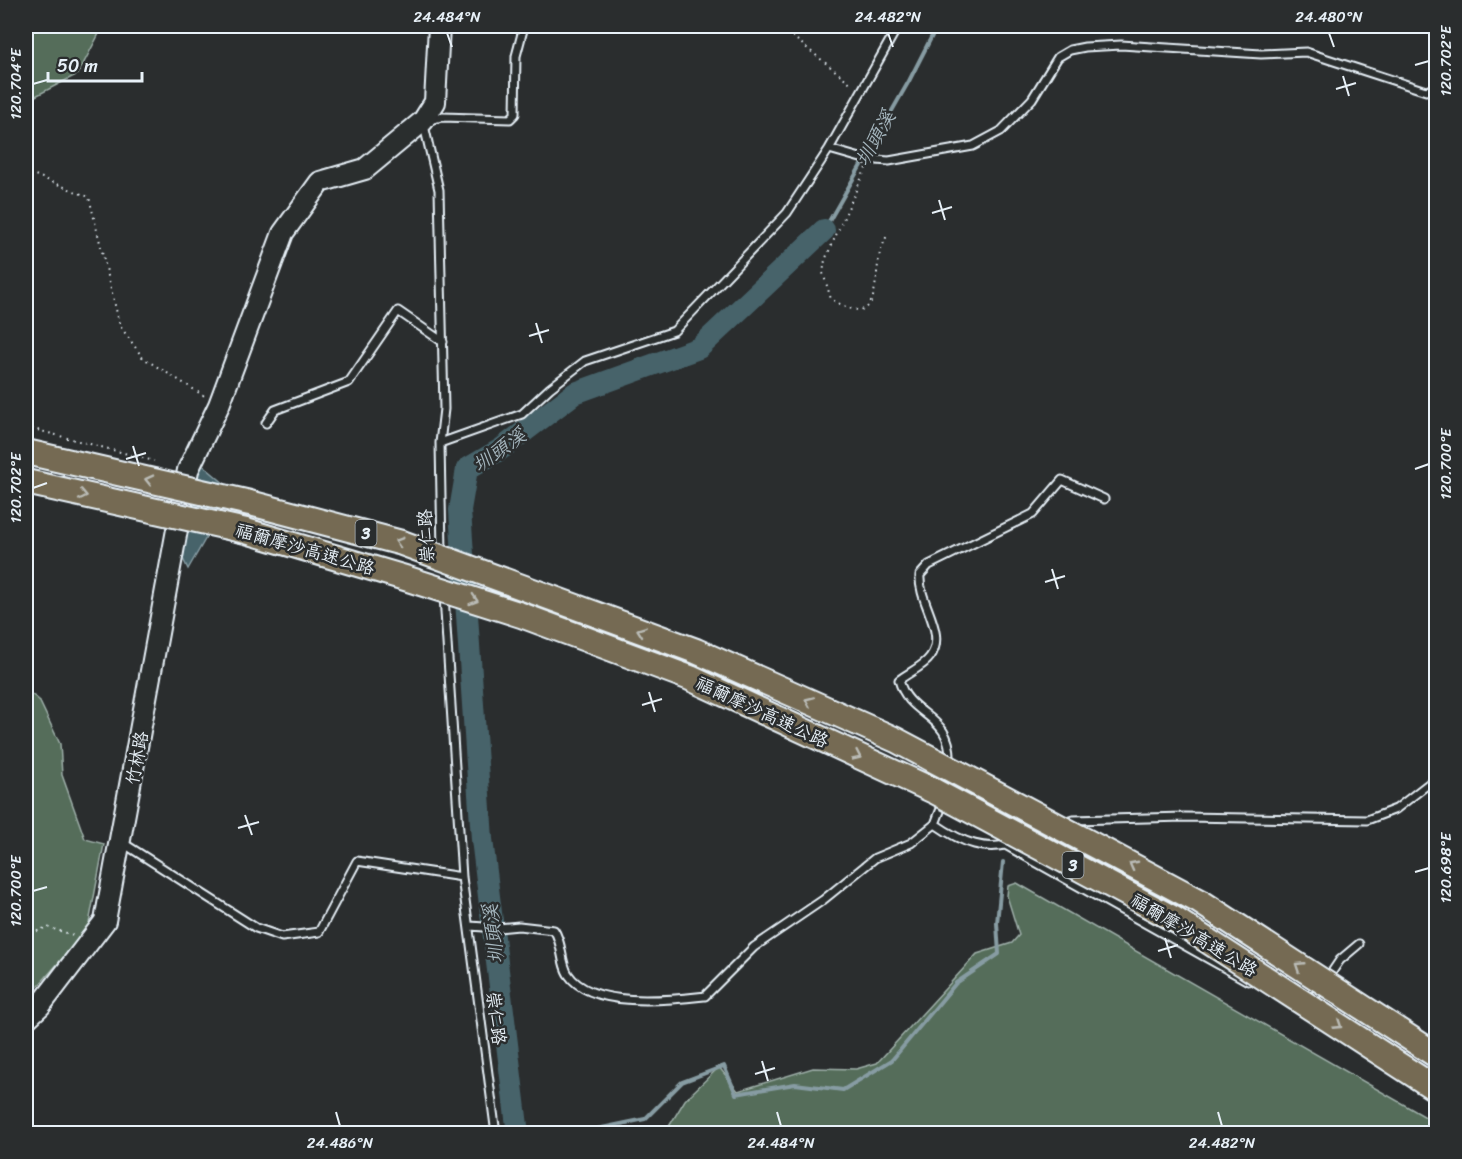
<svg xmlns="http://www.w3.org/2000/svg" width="1462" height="1159" font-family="Sriracha,'LXGW WenKai TC',sans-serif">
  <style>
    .green { fill: #546d5a; stroke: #9eafa9; stroke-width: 1.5 }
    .water { fill: #46636b; stroke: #879ca3; stroke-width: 1.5 }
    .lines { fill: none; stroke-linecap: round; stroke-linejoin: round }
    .stream { stroke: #879ca3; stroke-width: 4 }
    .river { stroke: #46636b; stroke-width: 22 }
    .lane-casing { stroke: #e8f1f8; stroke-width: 11 }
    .secondary-casing { stroke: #e8f1f8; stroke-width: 24 }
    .path { stroke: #e8f1f8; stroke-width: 2; stroke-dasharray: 1.5 4.5; stroke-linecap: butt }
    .lane { stroke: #2a2d2e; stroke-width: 7 }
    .secondary { stroke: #2a2d2e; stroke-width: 20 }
    .highway-bridge-casing { stroke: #e8f1f8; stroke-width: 28; stroke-linecap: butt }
    .highway-bridge { stroke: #746b52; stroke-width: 24 }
    .oneway { stroke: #babbb6 }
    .ticks { fill: none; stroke: #e8f1f8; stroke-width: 2 }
    .labels { text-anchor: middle; stroke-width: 5; stroke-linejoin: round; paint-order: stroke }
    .shield { fill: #2a2d2e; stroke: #afb6bb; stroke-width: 1.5 }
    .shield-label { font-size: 16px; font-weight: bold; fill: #e8f1f8 }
    .street-label { font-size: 18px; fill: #e8f1f8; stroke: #2a2d2e }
    .water-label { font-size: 20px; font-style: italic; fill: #a7b8c0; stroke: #2a2d2e }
    .neatline { fill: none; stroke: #e8f1f8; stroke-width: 2 }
    .ticks-label { font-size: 15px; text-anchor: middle; fill: #e8f1f8 }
  </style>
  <rect width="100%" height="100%" fill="#2a2d2e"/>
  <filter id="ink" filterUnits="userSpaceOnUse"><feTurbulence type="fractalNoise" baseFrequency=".0167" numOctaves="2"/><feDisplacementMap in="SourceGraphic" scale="12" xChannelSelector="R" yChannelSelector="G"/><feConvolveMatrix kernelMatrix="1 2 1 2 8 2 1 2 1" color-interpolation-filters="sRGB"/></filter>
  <g filter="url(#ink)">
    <path class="green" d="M26,26H103L78,74L26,101Z
      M26,690L39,700L60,744L62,775L85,839L104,844L88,929L26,1000Z
      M1017,883L1436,1123V1133H665L685,1100L719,1067L738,1091L813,1068L856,1069L877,1063L977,954L1012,943L1019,935L1007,896L1008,886Z"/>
    <path class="water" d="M199,462L233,491L188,569L182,557Z"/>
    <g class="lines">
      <path class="stream" d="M824,230L909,81L937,26
        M573,1134L645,1119L682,1082L724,1066L736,1094L795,1084L843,1090L892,1060L956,983L999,954L997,923L1003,862"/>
      <path class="river" d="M518,1134L482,839L460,510L467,469L501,449L575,393L699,348L824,230"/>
      <defs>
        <path id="lane" d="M829,149L864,159L889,161L973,146L1001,131L1032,99L1058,57L1070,50L1085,47L1121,45L1261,54L1306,52L1426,91L1436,88
          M266,423L275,410L349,382L398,311L443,342
          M440,443L522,414L550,388L585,361L674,331L787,213L829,149L898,26
          M442,552L440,443L444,409L439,190L423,121L442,117L510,119L515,114L516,56L524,26
          M444,596L462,877L496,1134
          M950,763C953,712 909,719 899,680C908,673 924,666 930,657C948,633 918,603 920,575L929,565L1033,514L1062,480L1104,499
          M1065,823L1073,820L1184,817L1367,820L1396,809L1436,778
          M935,824C961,842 987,854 1018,841
          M123,843L256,928L282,937L319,932L357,861L462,877
          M1007,846L1248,981
          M470,926L498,928L519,926L554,930C563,943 560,961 568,974C591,1009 669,1000 705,996L754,947L823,900L875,858L911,843L935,824L949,788L950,774
          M1307,1001L1317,994L1340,960L1359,944"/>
        <path id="secondary" d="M26,1019L40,1006L105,921L188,470L219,405L283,233L320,182L365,169L423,121L435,102L439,26"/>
      </defs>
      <use href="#lane" class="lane-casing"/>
      <use href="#secondary" class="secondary-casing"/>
      <path class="path" d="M786,26L793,37L853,85
        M866,168L825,260L823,273L831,299C878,328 873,294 879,258C880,250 884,243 887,235
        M26,182L35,175L89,197L120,326L143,358L206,397
        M26,427L154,461
        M26,936L47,927L73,935"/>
      <use href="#lane" class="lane"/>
      <use href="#secondary" class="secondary"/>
      <defs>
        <path id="highway-bridge" d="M26,452L250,503L402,543L696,651L896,740L1199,901L1436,1055
          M26,482L246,531L405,578L521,615L690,678L934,791L1174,919L1436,1089"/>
      </defs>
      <use href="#highway-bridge" class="highway-bridge-casing"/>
      <use href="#highway-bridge" class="highway-bridge"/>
    </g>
    <defs><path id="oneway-chevron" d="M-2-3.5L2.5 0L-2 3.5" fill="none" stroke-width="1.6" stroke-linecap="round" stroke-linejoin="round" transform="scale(1.5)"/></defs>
    <g class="oneway">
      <use href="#oneway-chevron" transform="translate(149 480) rotate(-167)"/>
      <use href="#oneway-chevron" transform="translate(83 495) rotate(12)"/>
      <use href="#oneway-chevron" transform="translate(399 542) rotate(-163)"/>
      <use href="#oneway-chevron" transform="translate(474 600) rotate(18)"/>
      <use href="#oneway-chevron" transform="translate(641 631) rotate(-160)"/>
      <use href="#oneway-chevron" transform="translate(809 701) rotate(-156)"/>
      <use href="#oneway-chevron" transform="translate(857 756) rotate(25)"/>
      <use href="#oneway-chevron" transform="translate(1133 865) rotate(-152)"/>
      <use href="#oneway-chevron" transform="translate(1299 966) rotate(-147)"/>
      <use href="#oneway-chevron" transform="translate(1338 1025) rotate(33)"/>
    </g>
  </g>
  <path class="ticks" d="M447,33L452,47M888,33L893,47M1329,33L1334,47M1415,65L1429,61M1343,76L1349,96M33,84L47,80M1336,89L1356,83M939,200L945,220M932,213L952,207M536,323L542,343M529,336L549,330M133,446L139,466M126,459L146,453M1415,469L1429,464M33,488L47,483M1052,569L1058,589M1045,582L1065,576M649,692L655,712M642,705L662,699M245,815L252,835M238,828L259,822M1415,872L1429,868M33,891L47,887M1165,938L1171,958M1158,951L1178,945M762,1061L768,1081M755,1074L775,1068M336,1112L340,1126M777,1112L781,1126M1218,1112L1222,1126"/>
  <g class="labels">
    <g class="shield">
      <rect x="355.5" y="520" width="21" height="26" rx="4.5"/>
      <rect x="1062.5" y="852" width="21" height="26" rx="4.5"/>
    </g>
    <g class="shield-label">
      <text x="366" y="539">3</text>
      <text x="1073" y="871">3</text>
    </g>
    <g class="street-label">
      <text transform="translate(426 536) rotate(-93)" y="6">崇仁路</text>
      <text transform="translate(305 549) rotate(16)" y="6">福爾摩沙高速公路</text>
      <text transform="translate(762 712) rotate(25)" y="6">福爾摩沙高速公路</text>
      <text transform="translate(137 758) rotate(-79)" y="6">竹林路</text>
      <text transform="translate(1194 935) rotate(31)" y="6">福爾摩沙高速公路</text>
      <text transform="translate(496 1018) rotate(83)" y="6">崇仁路</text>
    </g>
    <g class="water-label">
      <text transform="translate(875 138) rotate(-61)" y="7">圳頭溪</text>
      <text transform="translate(499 450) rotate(-36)" y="7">圳頭溪</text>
      <text transform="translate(493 934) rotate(-97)" y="7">圳頭溪</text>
    </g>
  </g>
  <rect width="1462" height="1159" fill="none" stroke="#2a2d2e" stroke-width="66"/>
  <path d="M48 72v9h94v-9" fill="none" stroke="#e8f1f8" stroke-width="3"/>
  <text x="57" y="72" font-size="18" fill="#e8f1f8" stroke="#2a2d2e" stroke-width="4.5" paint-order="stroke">50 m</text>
  <rect x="33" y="33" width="1396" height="1093" class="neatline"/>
  <g class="ticks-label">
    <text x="447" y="22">24.484°N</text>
    <text x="888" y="22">24.482°N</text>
    <text x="1329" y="22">24.480°N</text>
    <text transform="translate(1446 61) rotate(-90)" y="5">120.702°E</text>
    <text transform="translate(16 84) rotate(-90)" y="5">120.704°E</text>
    <text transform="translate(1446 464) rotate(-90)" y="5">120.700°E</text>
    <text transform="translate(16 488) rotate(-90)" y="5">120.702°E</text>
    <text transform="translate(1446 868) rotate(-90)" y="5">120.698°E</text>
    <text transform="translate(16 891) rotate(-90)" y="5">120.700°E</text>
    <text x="340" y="1148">24.486°N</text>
    <text x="781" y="1148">24.484°N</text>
    <text x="1222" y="1148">24.482°N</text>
  </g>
</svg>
